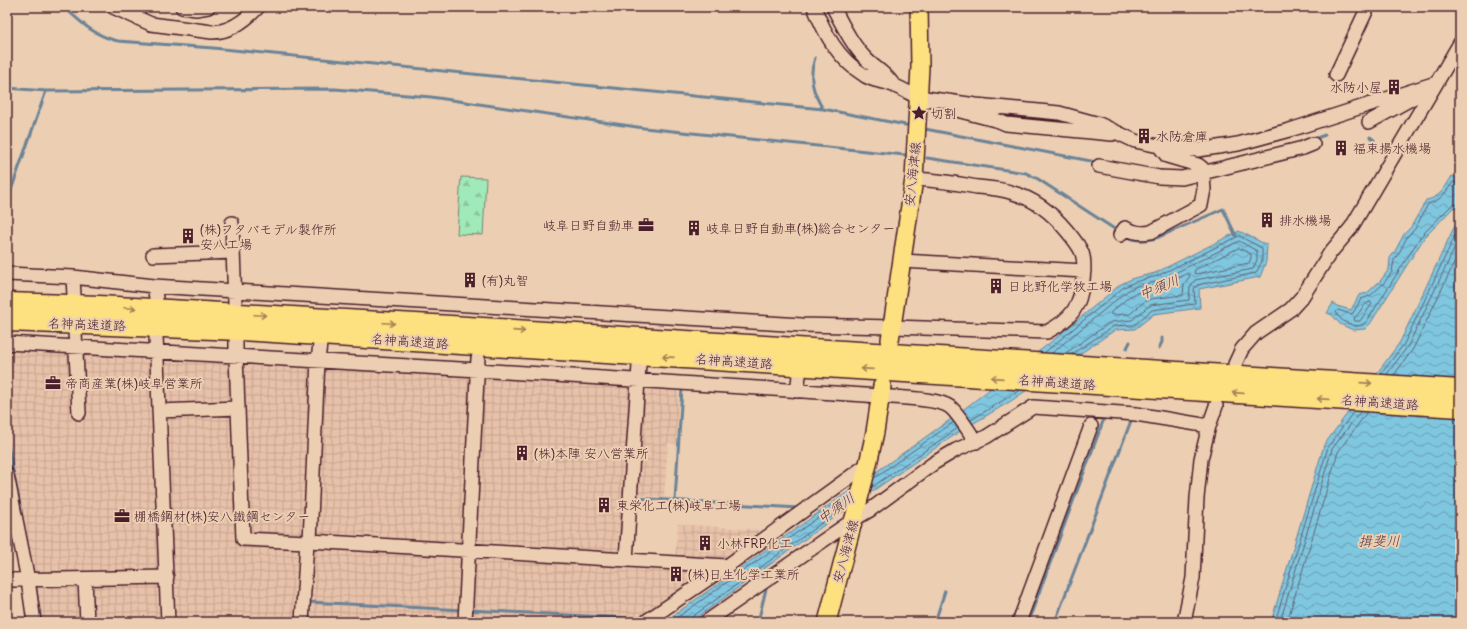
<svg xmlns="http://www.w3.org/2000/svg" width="1467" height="629" font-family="Delius,'Klee One',sans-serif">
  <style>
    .industrial { fill: url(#industrial-grid) }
    .forest { fill: url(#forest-firs); stroke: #758472 }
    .water { fill: url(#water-waves); stroke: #6a8397 }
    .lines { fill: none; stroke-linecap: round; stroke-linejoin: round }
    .shore { stroke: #5f6273; stroke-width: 1 }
    .stream { stroke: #6a8397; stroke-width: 3 }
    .minor-casing { stroke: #4a1f2b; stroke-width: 16 }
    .major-casing { stroke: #4a1f2b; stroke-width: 20 }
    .highway-casing { stroke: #4a1f2b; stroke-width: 23 }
    .minor { stroke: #ecceb2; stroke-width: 13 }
    .major { stroke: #fde080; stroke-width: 17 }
    .highway { stroke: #fde080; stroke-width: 20 }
    .oneway { stroke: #a48056 }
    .labels { text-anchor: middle; stroke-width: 4; stroke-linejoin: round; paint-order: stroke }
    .poi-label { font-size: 13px; fill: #4a1f2b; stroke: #ecceb2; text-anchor: start }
    .street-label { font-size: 13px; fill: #4a1f2b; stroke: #ecceb2 }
    .water-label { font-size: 14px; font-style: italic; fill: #523846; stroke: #ecceb2 }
  </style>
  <defs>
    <pattern id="industrial-grid" width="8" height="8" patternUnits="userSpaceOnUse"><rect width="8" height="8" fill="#e7c1a9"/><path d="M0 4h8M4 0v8" fill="none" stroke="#c8a592"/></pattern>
    <pattern id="forest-firs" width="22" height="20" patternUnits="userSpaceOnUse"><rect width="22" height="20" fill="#a0e9b8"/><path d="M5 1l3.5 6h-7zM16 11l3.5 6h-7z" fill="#8bc79e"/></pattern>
    <pattern id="water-waves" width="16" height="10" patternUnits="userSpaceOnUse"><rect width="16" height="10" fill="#7fc6df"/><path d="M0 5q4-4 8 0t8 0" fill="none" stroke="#6aa0b5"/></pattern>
  </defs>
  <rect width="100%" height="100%" fill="#ecceb2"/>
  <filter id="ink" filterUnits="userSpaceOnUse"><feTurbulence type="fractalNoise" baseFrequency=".025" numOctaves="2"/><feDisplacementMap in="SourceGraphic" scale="8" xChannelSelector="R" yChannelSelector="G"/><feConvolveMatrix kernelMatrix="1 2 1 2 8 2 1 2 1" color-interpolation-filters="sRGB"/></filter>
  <g filter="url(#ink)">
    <path class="industrial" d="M7,349L84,355L241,359L679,388L676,444L668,443L664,497L634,495L630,556L675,559L678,524L771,531L642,622H38L31,578L7,454Z"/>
    <path class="forest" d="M461,177L486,178L483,235L457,234Z"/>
    <path class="water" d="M1452,176L1460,179V622H1271L1324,445L1400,342L1456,223L1458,209L1454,207L1424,238L1370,324L1365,329L1353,330L1340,324L1332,315L1327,313L1333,303L1337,306L1351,310L1359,295L1367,293L1381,280L1389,269L1390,258L1395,251L1404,234L1411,227L1426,200C1440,198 1445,187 1452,176Z
      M1239,231L1267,245L1266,262L1260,277L1199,289L1200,308L1154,314L1135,329L1115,330L1011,401L959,432L845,510L691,622H664L951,419L1051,342L1121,284L1134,278L1155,273Z"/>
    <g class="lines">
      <path class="shore" d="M1460,183L1453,182C1444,194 1443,199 1428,204L1415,229L1407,237L1399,253L1394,260L1392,272L1384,283L1370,296L1361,299L1353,313L1350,314L1338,310L1336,312C1339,321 1353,328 1363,325L1367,321L1421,236L1452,205L1455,204L1460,206
        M1239,248L1251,254V258L1249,263L1196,274L1194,273L1195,270Z
        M1187,274H1189L1190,276L1184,284L1183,295L1150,299L1144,302L1130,314L1112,315L1111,314V312L1130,296L1139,292L1161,287Z
        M1370,302L1372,304L1360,321H1355L1354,318C1361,313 1362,304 1370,302Z
        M1044,353L1124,287L1135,282L1157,276L1239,236L1262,248V261L1256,273L1197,285L1194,289L1195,303L1194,304L1152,310L1134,325L1114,326L1072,354
        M1052,353L1127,291L1137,286L1159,281L1239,241L1257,251V260L1253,269L1195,280L1190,287L1189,300L1150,305L1132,320L1111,322L1064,354
        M1381,374L1404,344L1460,225
        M1387,374L1408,346L1460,237
        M1394,375L1413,349L1460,251
        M971,420L1020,390
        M874,478L954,422
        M872,487L958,428
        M671,622L850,495
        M690,622L692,617L848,504
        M1275,622L1328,447L1354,411
        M1280,622L1332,449L1360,412
        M1287,622L1338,452L1367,412"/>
      <path class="stream" d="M64,7C82,23 94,36 118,41L213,48L823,109L911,126
        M815,58C808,77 813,93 823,109
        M7,88L46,91L335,89L431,97L644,128L905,155
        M925,129L1096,162
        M1370,137L1374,140
        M1314,139L1325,135
        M927,158L1026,173L1038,179L1119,232
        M10,193L46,91
        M1124,235C1135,242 1146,241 1159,237L1223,209L1236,236
        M1127,348L1130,342
        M1159,348L1162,342V338
        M7,441L21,510
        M635,498L799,508
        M675,501L682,388
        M35,584L41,622
        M309,602L463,610
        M468,610L627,618
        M657,619L669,621
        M758,622L767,585
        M935,622L945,591
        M1028,622L1105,416
        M1055,622L1132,418"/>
      <defs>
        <path id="minor" d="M113,7L151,24L212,32C230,32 246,20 258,7
          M182,7L196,9L208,7
          M814,7C825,34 838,59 864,75C872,81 884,81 893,85C904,90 915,96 926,101
          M833,7C843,26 852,45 867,60C875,68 885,73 892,83
          M1336,75L1368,7
          M918,97L976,105L1059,113L1099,124L1135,141L1159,146L1198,150L1238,144L1293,129L1436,83
          M953,109L999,121L1006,124L1112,134
          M1369,122L1418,95
          M1099,166L1159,177L1182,178L1303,148L1313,144
          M232,223L235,303
          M1120,235L1125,228C1134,233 1141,234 1151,232L1201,205L1204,189L1202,168L1198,165L1167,156L1159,146
          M153,255L233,252
          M902,261L1084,271
          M7,274L73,277L154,286L235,291L802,325L893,327L1047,332C1071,319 1080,308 1083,280C1086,255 1083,250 1067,231C1053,214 1035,199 1013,193C1002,189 989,188 977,187C956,183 935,180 914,179
          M73,277L74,296
          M154,286L156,298
          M75,332L79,413
          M156,336L168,622
          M236,341V356L243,539L307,542L310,541L727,566
          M7,343L478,370L880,396C897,398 939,398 950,407C958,413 970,433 976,442
          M1235,364L1242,349L1256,333L1291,309L1302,297L1330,253L1351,228L1460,43
          M797,391L799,376
          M159,411L238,408
          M7,475L28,580L34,622
          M310,541L318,360L320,344
          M626,560L639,365
          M85,579L87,622
          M7,580L167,577
          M302,622L307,542
          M465,622L478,358
          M645,622L727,566L868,464
          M706,622L853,520L870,510L934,463L956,450L986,437L1033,407L1136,414L1209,426
          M1019,622L1091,426
          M1184,622L1193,578L1197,498L1201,459L1209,426L1216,406"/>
        <path id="major" d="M890,340L914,179L920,67L919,7
          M827,622L868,464L875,432L882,386"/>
        <path id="highway" d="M7,303L99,306L451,326L1460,390
          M7,321L240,330L1460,407"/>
      </defs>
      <use href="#minor" class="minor-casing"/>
      <use href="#major" class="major-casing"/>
      <use href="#highway" class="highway-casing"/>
      <use href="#minor" class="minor"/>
      <use href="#major" class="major"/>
      <use href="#highway" class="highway"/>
    </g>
    <defs><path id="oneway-shaft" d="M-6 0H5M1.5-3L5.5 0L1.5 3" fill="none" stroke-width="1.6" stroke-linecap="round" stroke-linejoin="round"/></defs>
    <g class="oneway">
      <use href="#oneway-shaft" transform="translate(130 308) rotate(3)"/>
      <use href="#oneway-shaft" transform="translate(260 315) rotate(3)"/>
      <use href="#oneway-shaft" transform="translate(389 323) rotate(3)"/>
      <use href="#oneway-shaft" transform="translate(519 331) rotate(4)"/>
      <use href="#oneway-shaft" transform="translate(668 357) rotate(-176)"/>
      <use href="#oneway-shaft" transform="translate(867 369) rotate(-176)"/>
      <use href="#oneway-shaft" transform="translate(997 378) rotate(-176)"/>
      <use href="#oneway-shaft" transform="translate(1366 383) rotate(4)"/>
      <use href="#oneway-shaft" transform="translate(1238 393) rotate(-176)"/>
      <use href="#oneway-shaft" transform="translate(1323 399) rotate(-176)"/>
    </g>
  </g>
  <defs>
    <symbol id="building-bare" viewBox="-9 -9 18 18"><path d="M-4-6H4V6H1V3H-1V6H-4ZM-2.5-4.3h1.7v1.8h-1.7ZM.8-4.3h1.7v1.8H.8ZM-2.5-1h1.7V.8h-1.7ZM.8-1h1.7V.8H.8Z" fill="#4a1f2b" stroke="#ecceb2" stroke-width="2.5" paint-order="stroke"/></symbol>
    <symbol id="sight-bare" viewBox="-9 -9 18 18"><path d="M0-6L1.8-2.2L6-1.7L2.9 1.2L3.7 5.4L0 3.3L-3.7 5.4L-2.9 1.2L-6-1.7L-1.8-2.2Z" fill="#4a1f2b" stroke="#ecceb2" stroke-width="2.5" paint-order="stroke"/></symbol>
    <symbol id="office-bare" viewBox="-9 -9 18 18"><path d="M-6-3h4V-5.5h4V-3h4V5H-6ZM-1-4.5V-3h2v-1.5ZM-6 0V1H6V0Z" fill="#4a1f2b" stroke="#ecceb2" stroke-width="2.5" paint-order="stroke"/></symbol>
  </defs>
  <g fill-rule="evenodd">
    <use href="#building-bare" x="1383" y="76" width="22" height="22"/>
    <use href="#sight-bare" x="908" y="102" width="22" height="22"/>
    <use href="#building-bare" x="1133" y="125" width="22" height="22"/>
    <use href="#building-bare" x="1330" y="137" width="22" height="22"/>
    <use href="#building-bare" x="1256" y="209" width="22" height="22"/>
    <use href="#office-bare" x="635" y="214" width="22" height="22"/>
    <use href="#building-bare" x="683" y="217" width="22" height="22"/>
    <use href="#building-bare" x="177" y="225" width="22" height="22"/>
    <use href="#building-bare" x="459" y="269" width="22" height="22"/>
    <use href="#building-bare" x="985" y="275" width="22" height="22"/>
    <use href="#office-bare" x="42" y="372" width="22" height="22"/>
    <use href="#building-bare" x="511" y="442" width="22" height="22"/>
    <use href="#building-bare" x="593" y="494" width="22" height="22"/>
    <use href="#office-bare" x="111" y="505" width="22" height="22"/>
    <use href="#building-bare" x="694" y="532" width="22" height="22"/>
    <use href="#building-bare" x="665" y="563" width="22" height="22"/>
  </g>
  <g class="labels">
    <g class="poi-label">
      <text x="1382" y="92" text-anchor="end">水防小屋</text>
      <text x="931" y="118">切割</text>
      <text x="1156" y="141">水防倉庫</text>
      <text x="1353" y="153">福束揚水機場</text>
      <text x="1279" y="225">排水機場</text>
      <text x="634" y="230" text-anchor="end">岐阜日野自動車</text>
      <text x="706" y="233">岐阜日野自動車(株)総合センター</text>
      <text x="200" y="234">(株)フタバモデル製作所<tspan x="200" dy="15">安八工場</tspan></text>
      <text x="482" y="285">(有)丸智</text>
      <text x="1008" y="291">日比野化学牧工場</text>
      <text x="65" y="388">帝商産業(株)岐阜営業所</text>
      <text x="534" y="458">(株)本陣 安八営業所</text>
      <text x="616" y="510">東栄化工(株)岐阜工場</text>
      <text x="134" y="521">棚橋鋼材(株)安八鐵鋼センター</text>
      <text x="717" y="548">小林FRP化工</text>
      <text x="688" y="579">(株)日生化学工業所</text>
    </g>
    <g class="street-label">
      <text transform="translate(912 174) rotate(-84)" y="5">安八海津線</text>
      <text transform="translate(87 324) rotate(2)" y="5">名神高速道路</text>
      <text transform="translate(410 341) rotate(4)" y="5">名神高速道路</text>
      <text transform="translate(734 361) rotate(4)" y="5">名神高速道路</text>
      <text transform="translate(1057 382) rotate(4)" y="5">名神高速道路</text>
      <text transform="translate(1380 402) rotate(4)" y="5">名神高速道路</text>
      <text transform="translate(845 551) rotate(-75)" y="5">安八海津線</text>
    </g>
    <g class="water-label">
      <text transform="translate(1159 287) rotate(-22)" y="5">中須川</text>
      <text transform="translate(836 508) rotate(-35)" y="5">中須川</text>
      <text x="1379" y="546">揖斐川</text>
    </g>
  </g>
  <rect width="1467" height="629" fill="none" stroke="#ecceb2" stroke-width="24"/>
  <rect x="12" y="12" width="1443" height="605" fill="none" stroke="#4a1f2b" stroke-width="1.5" filter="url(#ink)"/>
</svg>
